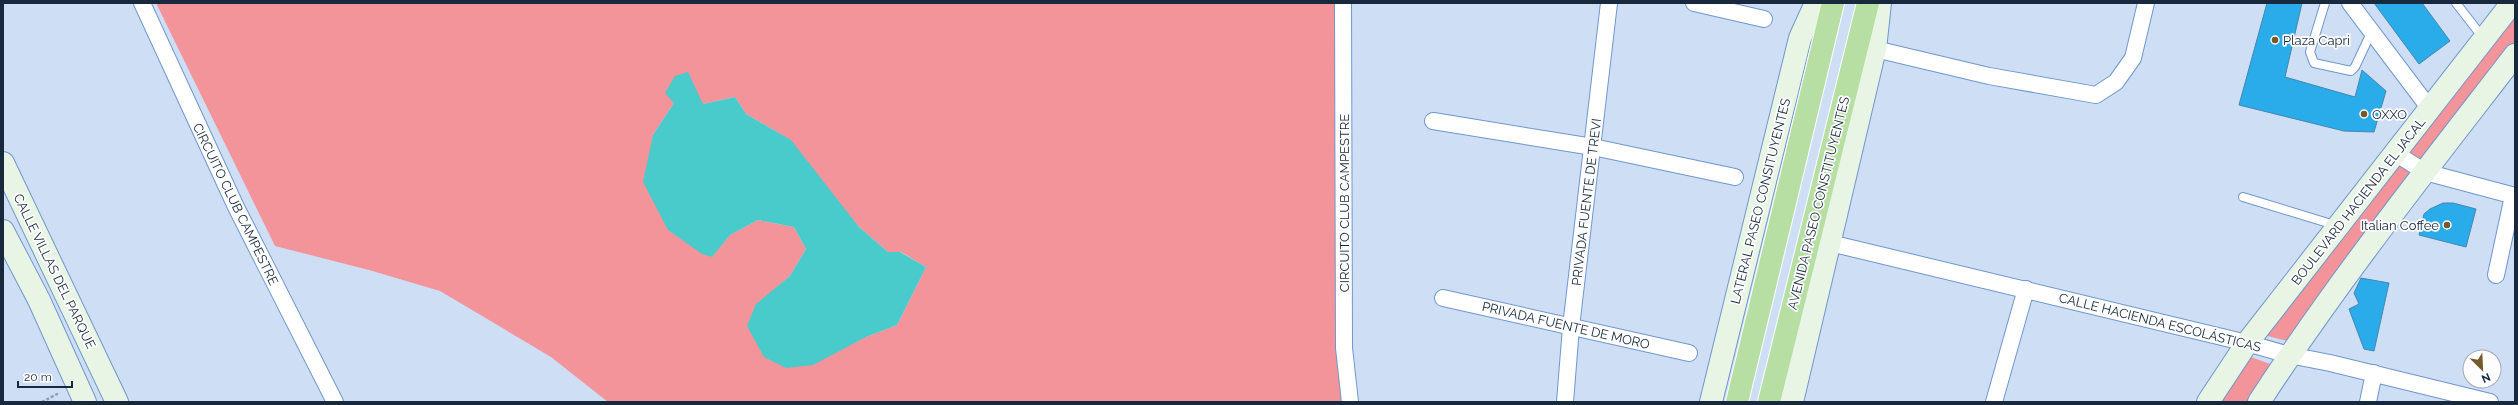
<svg xmlns="http://www.w3.org/2000/svg" width="2518" height="405" font-family="Raleway,sans-serif">
  <style>
    .green { fill: #f3949b; fill-rule: evenodd }
    .water { fill: #49cbcc }
    .building { fill: #2aabea; stroke: #4388af }
    .lines { fill: none; stroke-linecap: round; stroke-linejoin: round }
    .lane-casing { stroke: #6f97cd; stroke-width: 10 }
    .street-casing { stroke: #6f97cd; stroke-width: 18 }
    .secondary-casing { stroke: #6f97cd; stroke-width: 24 }
    .highway-casing { stroke: #fff; stroke-width: 24 }
    .path { stroke: #8d9eb5; stroke-width: 2.5; stroke-dasharray: 3 2; stroke-linecap: butt }
    .lane { stroke: #fff; stroke-width: 8 }
    .street { stroke: #fff; stroke-width: 16 }
    .secondary { stroke: #e9f5e4; stroke-width: 22 }
    .highway { stroke: #b7dfa4; stroke-width: 22 }
    .poi-dot { fill: #75582b; stroke: #fdfdfd; stroke-width: 1.5 }
    .labels { text-anchor: middle; stroke-width: 3.5; stroke-linejoin: round; paint-order: stroke }
    .poi-label { font-size: 13px; fill: #18293e; stroke: #fdfdfd; text-anchor: start }
    .street-label { font-size: 13px; fill: #18293e; stroke: #fdfdfd }
  </style>
  <rect width="100%" height="100%" fill="#cddef5"/>
  <path class="green" d="M156,3H1337L1344,402H608L551,357L440,291L369,270L275,246ZM735,97L746,114L779,133L859,227L888,252H901L926,267L897,325L866,337L757,304L790,276L806,249L794,227L758,220L730,235L711,257L653,135L674,103L703,104Z
    M2515,8V46L2423,163L2403,151Z
    M2396,161L2416,175L2287,341L2260,334Z
    M2248,356L2273,365L2248,402H2217Z"/>
  <path class="water" d="M688,72L703,104L735,97L746,114L791,140L859,227L888,252H900L926,267L897,325L866,337L813,365L786,368L764,357L747,326L756,304L790,276L806,249L794,227L758,220L730,235L712,257L702,254L668,230L643,182L653,135L674,103L665,93L675,76Z"/>
  <path class="building" d="M2267,3H2302L2285,77L2355,97L2362,70L2386,91L2374,132L2344,131L2239,105Z
    M2374,3H2422L2450,41L2419,64Z
    M2443,203H2453L2476,209L2466,247L2419,235L2424,214L2430,209Z
    M2361,278L2389,283L2374,351L2364,349L2349,309L2359,304L2354,293Z"/>
  <g class="lines">
    <defs>
      <path id="lane" d="M2325,3L2310,52L2314,63L2351,71L2355,67L2371,33
        M2456,3L2484,39
        M2243,197L2338,226"/>
      <path id="street" d="M142,3L236,207L335,402
        M1343,3L1344,348L1350,402
        M1694,3L1764,19
        M2350,3L2430,109
        M1875,49L1989,76L2096,95L2116,82L2133,58L2146,3
        M1433,121L1593,147L1735,177
        M2395,153L2425,172L2515,196
        M1830,243L2247,343L2289,355L2330,363L2490,402
        M2496,275L2513,196
        M1443,298L1689,353
        M1565,402L1571,327L1609,3
        M1994,402L2026,289
        M2368,402L2374,373"/>
      <path id="secondary" d="M3,163L117,402
        M3,231L39,300L85,402
        M1711,402L1800,38L1816,3
        M1792,402L1875,49L1880,3
        M2208,402L2247,343L2512,3
        M2259,402C2337,282 2427,169 2515,55"/>
      <path id="highway" d="M1737,402L1833,3
        M1769,402L1868,3"/>
    </defs>
    <use href="#lane" class="lane-casing"/>
    <use href="#street" class="street-casing"/>
    <use href="#secondary" class="secondary-casing"/>
    <use href="#highway" class="highway-casing"/>
    <path class="path" d="M42,402L59,393"/>
    <use href="#lane" class="lane"/>
    <use href="#street" class="street"/>
    <use href="#secondary" class="secondary"/>
    <use href="#highway" class="highway"/>
  </g>
  <g class="poi-dot">
    <circle cx="2275" cy="40" r="4"/>
    <circle cx="2364" cy="114" r="4"/>
    <circle cx="2447" cy="225" r="4"/>
  </g>
  <g class="labels">
    <g class="poi-label">
      <text x="2283" y="45">Plaza Capri</text>
      <text x="2372" y="119">OXXO</text>
      <text x="2439" y="230" text-anchor="end">Italian Coffee</text>
    </g>
    <g class="street-label">
      <text transform="translate(1760 201) rotate(-76)" y="5">LATERAL PASEO CONSITUYENTES</text>
      <text transform="translate(2358 201) rotate(-52)" y="5">BOULEVARD HACIENDA EL JACAL</text>
      <text transform="translate(1586 202) rotate(-83)" y="5">PRIVADA FUENTE DE TREVI</text>
      <text transform="translate(1344 203) rotate(-90)" y="5">CIRCUITO CLUB CAMPESTRE</text>
      <text transform="translate(1818 203) rotate(-76)" y="5">AVENIDA PASEO CONSTITUYENTES</text>
      <text transform="translate(236 204) rotate(64)" y="5">CIRCUITO CLUB CAMPESTRE</text>
      <text transform="translate(55 271) rotate(64)" y="5">CALLE VILLAS DEL PARQUE</text>
      <text transform="translate(2160 322) rotate(14)" y="5">CALLE HACIENDA ESCOLÁSTICAS</text>
      <text transform="translate(1566 325) rotate(13)" y="5">PRIVADA FUENTE DE MORO</text>
    </g>
  </g>
  <rect width="2518" height="405" fill="none" stroke="#18293e" stroke-width="8"/>
  <g transform="translate(2482 369) rotate(156)"><circle r="19" fill="#fdfdfd" stroke="#a1a8b1"/>
  <path d="M0-3L7 15L0 10L-7 15Z" fill="#75582b"/>
  <text y="-6" font-size="11" font-weight="bold" text-anchor="middle" fill="#18293e">N</text>
  </g>
  <path d="M18 381v6h54v-6" fill="none" stroke="#18293e" stroke-width="2"/>
  <text x="24" y="381" font-size="12" fill="#18293e" stroke="#fdfdfd" stroke-width="3" paint-order="stroke">20 m</text>
</svg>
